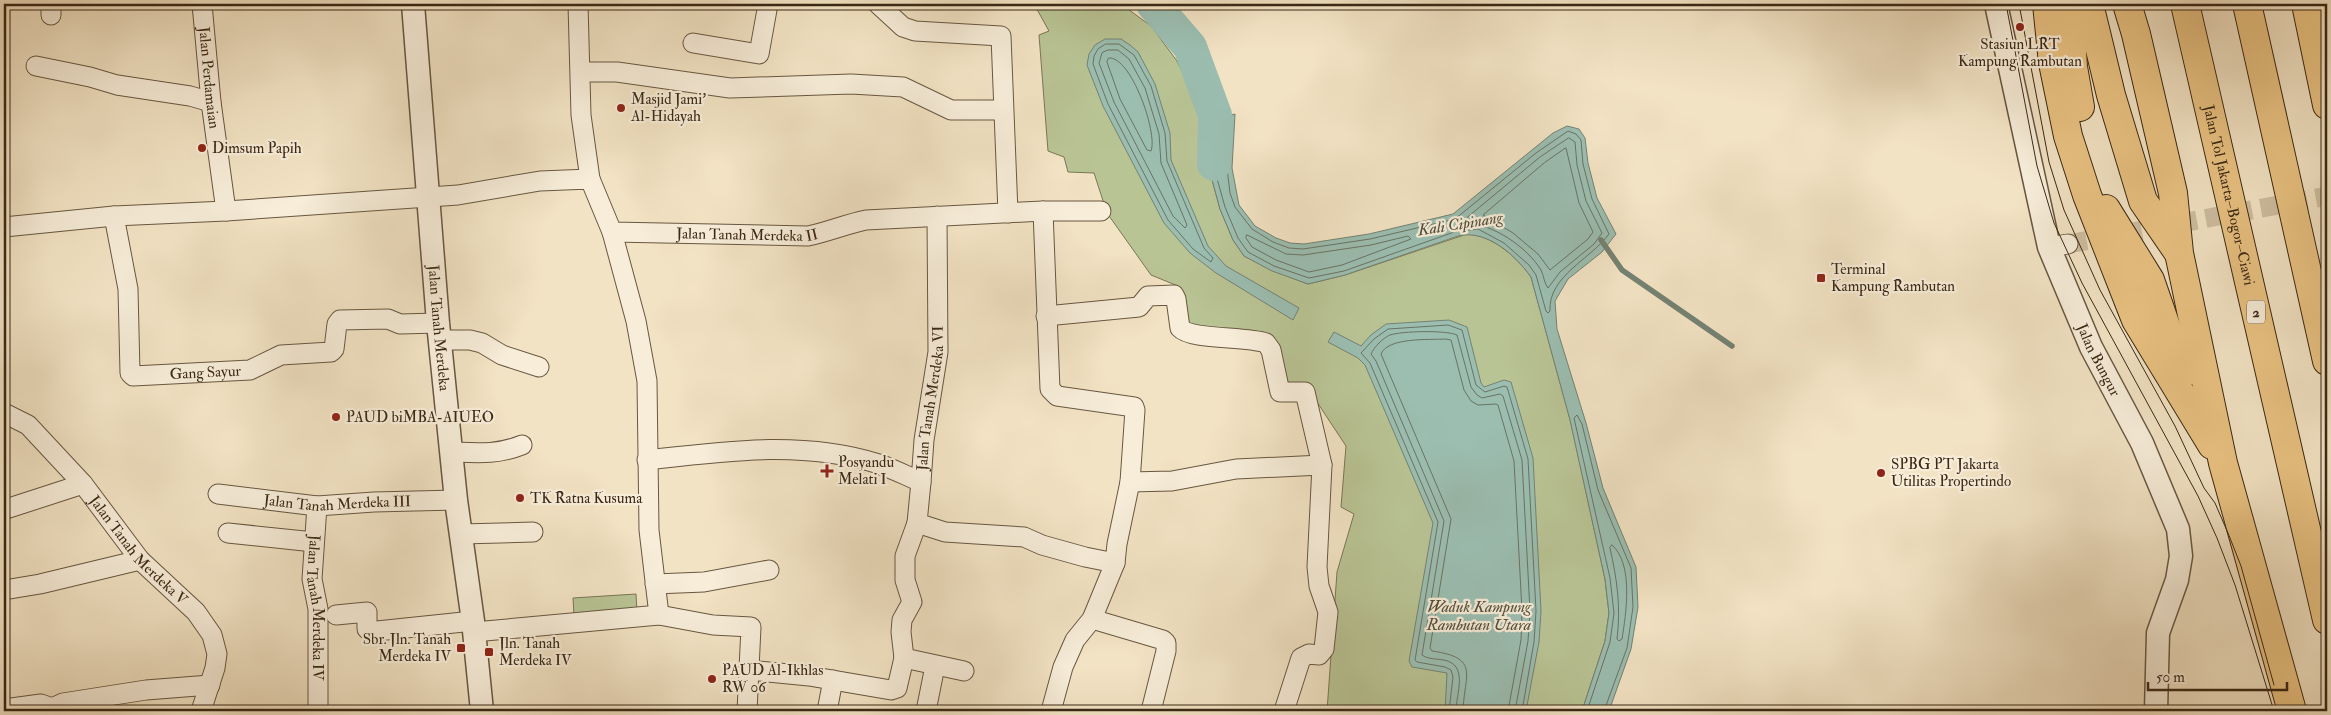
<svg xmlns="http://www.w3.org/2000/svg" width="2331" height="715" font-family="'IM FELL Double Pica',serif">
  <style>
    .green { fill: #b9c495; stroke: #7a7655 }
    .water { fill: #9bbeb1; stroke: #748273 }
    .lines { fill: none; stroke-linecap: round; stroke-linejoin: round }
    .shore { stroke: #6a7363; stroke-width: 1 }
    .stream { stroke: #748273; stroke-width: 5.5 }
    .river { stroke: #9bbeb1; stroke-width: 34 }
    .minor-tunnel { stroke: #cdbea1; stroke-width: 19; stroke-dasharray: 19 9; stroke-linecap: butt }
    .minor-casing { stroke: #685741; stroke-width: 21 }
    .tertiary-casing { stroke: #685741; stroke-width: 25 }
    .motorway-casing { stroke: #3a2815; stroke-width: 30 }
    .minor { stroke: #f7edd9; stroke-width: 19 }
    .tertiary { stroke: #f7edd9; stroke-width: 22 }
    .motorway { stroke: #e9c282; stroke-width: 28 }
    .tram { stroke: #3a2815; stroke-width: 1 }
    .poi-dot { fill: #8f2418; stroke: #f7edd9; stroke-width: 2 }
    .labels { text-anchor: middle; stroke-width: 4.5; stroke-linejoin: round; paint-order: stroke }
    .shield { fill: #f7edd9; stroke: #736350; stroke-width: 1 }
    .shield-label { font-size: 14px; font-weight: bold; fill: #3a2815 }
    .poi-label { font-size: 15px; fill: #3a2815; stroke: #f7edd9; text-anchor: start }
    .street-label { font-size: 15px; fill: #3a2815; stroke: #f7edd9 }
    .water-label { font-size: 16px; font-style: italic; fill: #524e3c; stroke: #f7edd9 }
  </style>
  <rect width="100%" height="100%" fill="#f2e3c4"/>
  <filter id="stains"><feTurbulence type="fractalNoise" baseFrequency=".004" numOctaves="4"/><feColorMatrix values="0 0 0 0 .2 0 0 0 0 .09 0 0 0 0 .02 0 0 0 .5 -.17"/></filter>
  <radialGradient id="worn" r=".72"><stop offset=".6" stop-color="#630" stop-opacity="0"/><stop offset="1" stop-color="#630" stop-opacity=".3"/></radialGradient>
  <path class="green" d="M1034,4H1121L1151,26L1177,61L1206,122V147L1211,176L1220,209L1233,240L1244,256L1272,270L1308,284L1345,275L1467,234C1492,235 1517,257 1531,277L1570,419L1605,579L1609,613L1605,641L1582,711H1327L1337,572L1354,514L1341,507L1346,446L1309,390H1283L1270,336L1188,330L1178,286L1151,275L1107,213L1094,173L1068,172L1064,157L1048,151L1039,35L1049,31Z
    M636,594L637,612L574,616L573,598Z"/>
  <path class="water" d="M1105,39H1121L1130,45L1138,52L1155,84L1170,133L1171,160L1208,246L1226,266L1299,308L1293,320L1216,273L1190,253L1164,223L1103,106L1087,65L1089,54L1095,45Z
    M1235,114L1232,168L1239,205L1255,226L1276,238L1290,243L1304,244L1369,234L1453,214L1553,133L1567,126L1579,129L1585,138L1588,163L1597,198L1616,234L1602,252L1568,279L1555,301L1557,329L1586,423L1603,488L1636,567L1638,607L1631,649L1609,711H1582L1605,641L1609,613L1605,579L1570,420L1531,277C1515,255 1487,229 1458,236L1345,275L1308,284L1272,271L1244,256L1233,240L1220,209L1211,176L1206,147V122Z
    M1449,320L1467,327L1481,383L1484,387L1504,380L1511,382L1533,458L1541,611L1539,642L1526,711H1445L1447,673L1412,667L1409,661L1433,523L1365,365L1358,358L1328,342L1334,332L1361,346L1371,335L1386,324Z"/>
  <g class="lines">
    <path class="shore" d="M1106,44H1119L1134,55L1151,86L1165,133L1167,161L1204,248L1213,258L1211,262L1193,249L1168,220L1108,104L1093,64L1094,56L1098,49Z
      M1108,50H1118L1129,59L1145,88L1159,134L1161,163L1187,225L1185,228L1173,216L1114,102L1099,63L1102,53Z
      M1109,58C1131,56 1158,133 1151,151L1147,150L1120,99L1107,62Z
      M1227,122L1230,124L1227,168L1230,193L1235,207L1252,229L1273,242L1289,248L1303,249L1370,239L1455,219L1536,153L1568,131L1576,134L1581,140L1583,164L1592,199L1609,234C1591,259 1548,276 1550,311L1548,313L1546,311L1536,275L1529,265L1504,243L1478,229L1457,231L1344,271L1309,278L1274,266L1248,252L1238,238L1225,207L1216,175L1211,146V126Z
      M1569,138L1575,142L1577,165L1586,201L1602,233L1594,244L1560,272L1548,288C1544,283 1544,276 1541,270C1527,247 1493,224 1466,223L1464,220L1540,157Z
      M1566,148L1579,203L1593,232L1588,239L1550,270L1538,254L1513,233L1483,215L1544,163Z
      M1247,235L1286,254L1303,255L1371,245L1408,236L1411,239L1342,265L1309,272L1276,260L1252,247L1246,238Z
      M1612,545C1634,564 1626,614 1622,639L1619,641L1617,639C1621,607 1617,579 1610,548Z
      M1449,711L1453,677L1451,670L1445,667L1417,662L1415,660L1438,522L1370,363L1361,353L1374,339L1388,329L1448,325L1462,330L1476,385L1485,392L1504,386L1507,387L1528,459L1536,611L1534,642L1522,711
      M1456,711C1456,694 1469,665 1444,660C1437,659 1427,659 1422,655L1444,521L1376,361L1371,354C1374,347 1383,338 1390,335C1402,331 1446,330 1457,335L1471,387L1477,395L1482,398L1500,394L1503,396L1522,460L1530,611L1528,641L1515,711
      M1463,711C1464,675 1481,658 1432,651L1430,648L1451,519L1381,354C1388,337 1429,340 1446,339L1451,340L1464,390L1471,401L1478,405L1496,404L1498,405L1514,461L1522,611L1521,640L1508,711
      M1587,711L1610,642L1614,613L1610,578L1574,418L1577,415L1582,424L1598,490L1631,568L1633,607L1627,648L1604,711"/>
    <path class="stream" d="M1601,240L1622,270L1732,346"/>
    <path class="river" d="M1153,4L1190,47L1215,115L1214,164"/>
    <path class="minor-tunnel" d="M2068,244L2327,196"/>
    <defs>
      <g id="minor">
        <path d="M51,4V15"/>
        <path id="s1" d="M202,4L211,102L226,211"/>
        <path d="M578,4L581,115L590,179"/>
        <path d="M878,4L903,27L915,31L1001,36L1008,213"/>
        <path d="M693,43L759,54L768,4"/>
        <path d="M36,66L90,77L117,85L190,96L211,102"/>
        <path d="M581,72H617L730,88L851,84L903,87L951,110H1003"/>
        <path d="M1043,211L1050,389L1057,396L1134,407L1135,410L1130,482L1117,544L1115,563L1092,619L1075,640L1063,667L1051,711"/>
        <path id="s2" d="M114,216L128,289L130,373L133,376L250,370L281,355L331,352L334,349L337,324L340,320L388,319L400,324L438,323"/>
        <path id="s3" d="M4,227L114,216L226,211L458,195L540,181L590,179L612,232L808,236C828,232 846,224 866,220L1043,211H1101"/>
        <path d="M2049,247L2068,244"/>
        <path d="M1046,316L1139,307L1148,296L1174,295L1176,299L1180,328C1191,340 1245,336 1266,343L1271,350L1280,392H1305L1322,465L1317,567L1319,586L1328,612L1324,649L1319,655L1309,654L1301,658L1284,711"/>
        <path d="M441,340H470L482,343L502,355L539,367"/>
        <path id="s4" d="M4,413L28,425L83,484L140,560L196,612L212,635L217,654L215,668L201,711"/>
        <path d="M452,452C478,453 497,455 522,445"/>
        <path id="s5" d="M647,460C725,451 803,440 879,464C893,469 907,476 921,482L924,440L938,352L937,216"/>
        <path d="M921,482L917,523L945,532L1024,537L1042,545L1085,557L1115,563"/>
        <path d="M1130,482L1172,481L1236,469L1322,465"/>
        <path id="s6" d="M218,494L317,506L374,502L456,500"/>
        <path id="s7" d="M317,506L312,579L318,609V711"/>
        <path d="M9,508L83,484"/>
        <path d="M228,533L314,542"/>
        <path d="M461,534L533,532"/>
        <path d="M655,584L704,582L769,570"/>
        <path d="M4,590L40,584L140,560"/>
        <path d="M336,615L367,612V629L377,631L473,621"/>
        <path d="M659,615L713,625L751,627L747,711"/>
        <path d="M1092,619L1163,640L1166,643V651L1151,711"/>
        <path d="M474,632L659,615L649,530L647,381L636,321L612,232"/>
        <path d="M904,658L901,632L902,620L912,602L905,580V556L917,523"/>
        <path d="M748,670L809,676L891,690L897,688L904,658L964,671"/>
        <path d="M4,709L41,704L52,708"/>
        <path d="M52,711V708L63,703L146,690L210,685"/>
        <path d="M827,711L833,680"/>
        <path d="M926,711L935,666"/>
      </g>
      <g id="tertiary">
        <path id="s8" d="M413,4L438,323L456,500L473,621L482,711"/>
        <path id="s9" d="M1996,4L2049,247L2091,347L2142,443L2178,529L2181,556L2177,580L2158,633L2156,711"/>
      </g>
      <g id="motorway">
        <path d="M2047,4L2053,63L2068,136L2087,195L2136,320L2212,445"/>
        <path d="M2069,4L2073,67L2080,107"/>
        <path d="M2089,4L2111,95L2143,201L2178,252"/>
        <path d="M2127,4L2136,34L2173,193L2179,253L2223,463L2292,711"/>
        <path id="s10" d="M2185,4L2327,620"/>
        <path d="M2247,4L2327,361"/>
        <path d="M2306,4L2327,105"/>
        <path d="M2106,209L2150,280L2178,361L2185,372"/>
      </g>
    </defs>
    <use href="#minor" class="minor-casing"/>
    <use href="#tertiary" class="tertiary-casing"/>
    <use href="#motorway" class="motorway-casing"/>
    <use href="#minor" class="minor"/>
    <use href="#tertiary" class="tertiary"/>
    <use href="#motorway" class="motorway"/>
    <path class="tram" d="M2006,4L2037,166L2054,223L2082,283L2198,496L2217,538L2235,585L2274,711
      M2019,4L2049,162L2064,210L2100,290L2175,426L2204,488L2215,503L2228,533L2241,566L2274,685"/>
  </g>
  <g class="poi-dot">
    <circle cx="2020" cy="27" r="5"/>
    <circle cx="621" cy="108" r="5"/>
    <circle cx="202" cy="148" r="5"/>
    <rect x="1816" y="273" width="10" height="10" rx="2.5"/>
    <circle cx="336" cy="417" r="5"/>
    <path d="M824.5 463.5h5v5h5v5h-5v5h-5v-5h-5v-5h5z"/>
    <circle cx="1881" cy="473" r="5"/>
    <circle cx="520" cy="498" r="5"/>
    <rect x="456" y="643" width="10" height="10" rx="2.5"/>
    <rect x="484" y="647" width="10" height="10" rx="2.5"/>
    <circle cx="712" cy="679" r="5"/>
  </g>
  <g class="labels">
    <rect class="shield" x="2247" y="300.5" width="18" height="23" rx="4"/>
    <g class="shield-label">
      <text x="2256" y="317">2</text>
    </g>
    <g class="poi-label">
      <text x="2020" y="49" text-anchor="middle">Stasiun LRT<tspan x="2020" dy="17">Kampung Rambutan</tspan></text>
      <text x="631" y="104">Masjid Jami'<tspan x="631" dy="17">Al-Hidayah</tspan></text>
      <text x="212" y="153">Dimsum Papih</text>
      <text x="1831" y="274">Terminal<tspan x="1831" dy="17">Kampung Rambutan</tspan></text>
      <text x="346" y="422">PAUD biMBA-AIUEO</text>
      <text x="838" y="467">Posyandu<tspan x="838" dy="17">Melati I</tspan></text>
      <text x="1891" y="469">SPBG PT Jakarta<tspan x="1891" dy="17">Utilitas Propertindo</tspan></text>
      <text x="530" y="503">TK Ratna Kusuma</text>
      <text x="451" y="644" text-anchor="end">Sbr. Jln. Tanah<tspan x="451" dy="17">Merdeka IV</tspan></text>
      <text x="499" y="648">Jln. Tanah<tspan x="499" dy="17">Merdeka IV</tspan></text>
      <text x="722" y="675">PAUD Al-Ikhlas<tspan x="722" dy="17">RW 06</tspan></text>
    </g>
    <g class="street-label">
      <text dy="5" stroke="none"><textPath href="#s1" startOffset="74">Jalan Perdamaian</textPath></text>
      <text dy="5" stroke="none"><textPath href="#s10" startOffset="196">Jalan Tol Jakarta–Bogor–Ciawi</textPath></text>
      <text dy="5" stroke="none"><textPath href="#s3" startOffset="781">Jalan Tanah Merdeka II</textPath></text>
      <text dy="5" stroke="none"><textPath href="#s8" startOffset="325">Jalan Tanah Merdeka</textPath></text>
      <text dy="5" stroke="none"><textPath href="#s9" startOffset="372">Jalan Bungur</textPath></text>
      <text dy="5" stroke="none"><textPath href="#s2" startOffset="235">Gang Sayur</textPath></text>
      <text dy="5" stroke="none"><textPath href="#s5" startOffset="364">Jalan Tanah Merdeka VI</textPath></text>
      <text dy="5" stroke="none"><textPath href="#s6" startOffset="120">Jalan Tanah Merdeka III</textPath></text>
      <text dy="5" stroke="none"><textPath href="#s4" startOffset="194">Jalan Tanah Merdeka V</textPath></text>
      <text dy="5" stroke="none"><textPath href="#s7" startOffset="102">Jalan Tanah Merdeka IV</textPath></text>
    </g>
    <g class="water-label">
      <text transform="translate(1460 223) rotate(-9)" y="6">Kali Cipinang</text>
      <text x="1479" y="612">Waduk Kampung<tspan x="1479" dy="18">Rambutan Utara</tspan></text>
    </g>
  </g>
  <rect width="2331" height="715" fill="none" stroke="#f2e3c4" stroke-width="20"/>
  <rect x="5" y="5" width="2321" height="705" fill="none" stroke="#3a2815" stroke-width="2.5"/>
  <rect x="10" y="10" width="2311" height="695" fill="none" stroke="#3a2815"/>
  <path d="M2148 682v8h139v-8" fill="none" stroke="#3a2815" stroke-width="2.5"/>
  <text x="2156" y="682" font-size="15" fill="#3a2815" stroke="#f7edd9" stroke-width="4" paint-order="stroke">50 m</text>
  <rect width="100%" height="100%" filter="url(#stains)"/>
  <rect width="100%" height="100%" fill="url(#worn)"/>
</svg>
